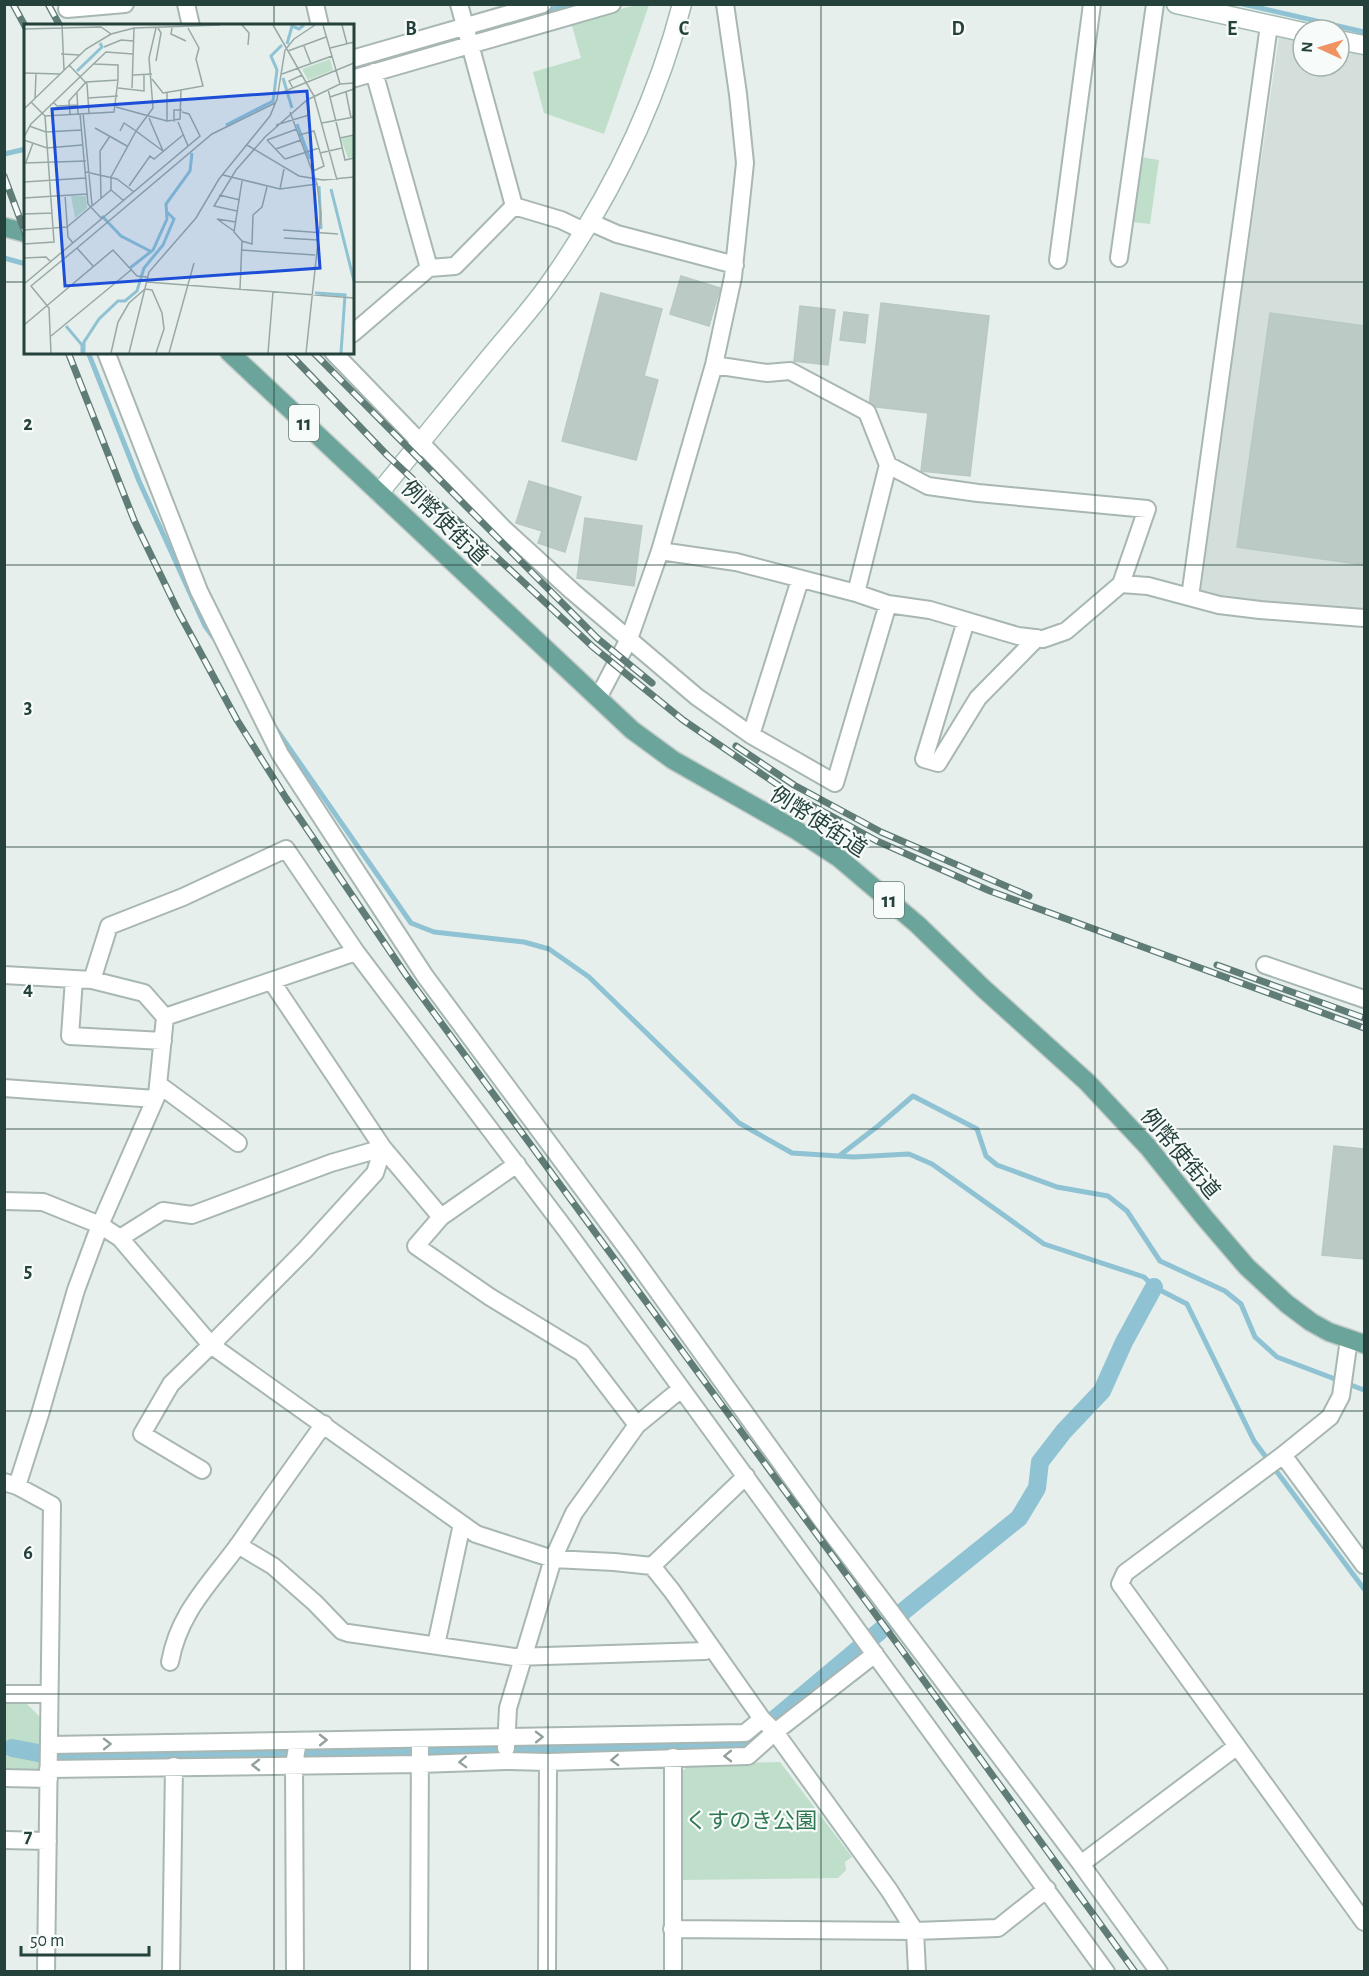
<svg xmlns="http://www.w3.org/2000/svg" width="1369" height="1976" font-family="'Alegreya Sans','Noto Sans JP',sans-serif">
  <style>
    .built { fill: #d4dfdb }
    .green { fill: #bfdfcb }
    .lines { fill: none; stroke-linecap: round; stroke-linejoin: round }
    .stream { stroke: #8fc2d3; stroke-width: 5 }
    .canal { stroke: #8fc2d3; stroke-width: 18 }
    .building { fill: #bbcac5; stroke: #b8c8c3; stroke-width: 1.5 }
    .street-casing { stroke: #a8b7b3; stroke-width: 20 }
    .secondary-casing { stroke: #a4bab5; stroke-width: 21 }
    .primary-casing { stroke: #c2cac8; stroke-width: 21 }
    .street { stroke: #fff; stroke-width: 16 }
    .secondary { stroke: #fff; stroke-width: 18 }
    .primary { stroke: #6ba49a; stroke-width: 18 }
    .rail-casing { stroke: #5f7c77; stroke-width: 7 }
    .rail { stroke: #f7fbf9; stroke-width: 4.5; stroke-dasharray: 14; stroke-linecap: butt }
    .oneway { stroke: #92a09e }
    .grid { fill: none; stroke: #24413c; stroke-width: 1.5; stroke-opacity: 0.55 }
    .labels { text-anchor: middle; stroke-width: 4.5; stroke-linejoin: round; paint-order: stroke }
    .shield { fill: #f7fbf9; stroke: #637975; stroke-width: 1.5 }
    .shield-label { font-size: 21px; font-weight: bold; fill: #24413c }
    .street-label { font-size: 22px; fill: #24413c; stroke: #f7fbf9 }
    .park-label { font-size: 22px; fill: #2e7852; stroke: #f7fbf9 }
    .inset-river { fill: none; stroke: #8fc2d3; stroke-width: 3 }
    .inset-road { fill: none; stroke: #98a9a5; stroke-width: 1.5 }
    .view { fill: #1d4ed8; fill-opacity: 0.15; stroke: #1d4ed8; stroke-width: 3 }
    .inset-edge { fill: none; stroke: #24413c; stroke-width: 3 }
    .grid-label { font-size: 20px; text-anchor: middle; font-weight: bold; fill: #24413c; stroke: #f7fbf9; stroke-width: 4.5; stroke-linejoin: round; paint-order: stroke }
  </style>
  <rect width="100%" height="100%" fill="#e6efeb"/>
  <path class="built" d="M1279,37L1303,42V66H1339V50L1364,55V609L1233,599L1198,592Z"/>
  <path class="green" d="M636,5H649L604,134L544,113L533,72L581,58L571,22Z
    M1141,157L1159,160L1150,224L1132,222Z
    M5,1704H27L40,1717L39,1775L5,1774Z
    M780,1762L852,1857L845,1862L846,1870L838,1878L681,1880V1772L691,1764Z"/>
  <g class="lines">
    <path class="stream" d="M1243,4L1364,32
      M539,13L571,4
      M4,154L26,149
      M4,258L26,264
      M88,352L139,481L205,626L216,641
      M274,726L411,923L434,932L524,942L549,949L589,977L739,1123L792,1153L854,1157L909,1154L932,1164L1044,1244L1144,1277L1154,1287L1187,1304L1254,1441L1364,1589
      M839,1156L878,1126L913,1096L977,1129L986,1156L997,1165L1057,1187L1108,1196L1127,1211L1160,1261L1225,1291L1241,1304L1255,1337L1277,1357L1364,1390"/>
    <path class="canal" d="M12,1748L59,1757L745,1744L911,1605L1019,1518L1037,1488L1040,1462L1064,1431L1102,1391L1124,1342L1154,1287"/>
  </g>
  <path class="building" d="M681,276L720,288L709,326L670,314Z
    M601,293L662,309L644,376L658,380L636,460L562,441Z
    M881,303L989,316L970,476L921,471L928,413L869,406Z
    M800,306L835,310L828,365L794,361Z
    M844,312L868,315L865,343L840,340Z
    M1270,313L1364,326V565L1237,547Z
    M529,481L581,497L565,552L538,543L542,531L516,523Z
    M585,518L642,526L634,586L577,578Z
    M1334,1146L1364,1149V1259L1322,1255Z"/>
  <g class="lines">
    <defs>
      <path id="street" d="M186,4L191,26
        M315,4L320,26
        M459,4L514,206
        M67,9L125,4
        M352,59L543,4
        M374,72L429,268
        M352,79L612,4
        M514,206L561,220L584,231
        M590,222L617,234L735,265
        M1119,258L1155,4
        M1058,260L1092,4
        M352,334L429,268L455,266L514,206
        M106,352L199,591L280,754L425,976L628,1250L824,1523L1081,1864L1236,1747
        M333,352L505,530L572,591L697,697L751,735L835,783L888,604
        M660,551L736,562L856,593L888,604L930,610L1018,636L1043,639L1066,631L1121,584L1147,509L978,493L928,486L888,465L867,412L790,371L767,373L714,365
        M1121,584L1148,586L1219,605L1260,610L1364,618
        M856,593L888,465
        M1190,597L1269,25
        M966,621L924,759L938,763L978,698L1037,638
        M598,698L629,639L660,551L714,365L733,277L745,163L738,94L725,4
        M751,735L800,580
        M1265,965L1364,999
        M4,975L92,980L144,993L165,1017L157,1095L100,1225L76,1290L40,1414L17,1486
        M74,979L70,1036L163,1041
        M92,980L109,926L183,897L286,849L356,952L566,1230L1106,1972
        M272,982L383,1148L441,1217
        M165,1017L356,952
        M158,1084L238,1143
        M4,1088L155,1099
        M517,1164L441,1217L416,1246L490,1297L582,1353L637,1425
        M4,1201L43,1202L100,1225L120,1238L211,1345L305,1250L375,1173L383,1148
        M120,1238L163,1211L192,1215L331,1163L383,1148
        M1349,1339L1341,1396L1330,1417L1283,1455L1125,1573L1120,1584L1364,1922
        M1283,1455L1364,1565
        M202,1470L142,1434L171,1384L211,1345L476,1534L553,1559L614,1562L652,1566L746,1476
        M4,1482L17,1486L52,1505L46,1972
        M238,1545L273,1566L315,1603L342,1631L348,1633L514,1657L705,1651L711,1647
        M652,1566L672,1591L762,1719L775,1732L889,1890L915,1931L917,1972
        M436,1645L462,1524
        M170,1662C179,1612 210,1584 239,1544C267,1504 295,1464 324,1424
        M4,1694H49
        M49,1745L745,1733L762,1719
        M506,1748L508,1708L553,1559L574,1513L637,1425L681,1389
        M48,1769L420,1764L506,1761L548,1762L748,1756L775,1732L875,1654
        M4,1778L49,1779
        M4,1840L48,1841
        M1081,1864L1159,1972
        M672,1929L915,1931L998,1928L1047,1889
        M171,1972L174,1766
        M295,1972L294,1765L298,1741
        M419,1972L420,1739
        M547,1972L548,1762
        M673,1972V1757"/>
      <path id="secondary" d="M1176,4L1303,32
        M1339,40L1364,45
        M379,493C418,446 456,398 495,351C514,328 535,305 552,280C611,196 656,104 682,4"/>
      <path id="primary" d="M4,227L26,233
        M229,352L632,730L673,760L796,830L839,858L918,925L984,989L1087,1082L1148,1147L1204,1217L1247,1267L1287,1304L1311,1322L1329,1332L1364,1344"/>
    </defs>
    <use href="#street" class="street-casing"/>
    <use href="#secondary" class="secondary-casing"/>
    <use href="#primary" class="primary-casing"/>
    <use href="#street" class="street"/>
    <use href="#secondary" class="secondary"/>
    <use href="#primary" class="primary"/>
    <defs>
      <path id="rail" d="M13,4L26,28
        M48,4L60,26
        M4,176L26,235
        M68,352L134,520L179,613L237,720L286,798L406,975L901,1649L1135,1972
        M288,352L387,455L593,647L683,720L791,794L877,841L990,891L1364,1028
        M313,352L597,638L652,683
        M736,746L794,785L881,832L1029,896
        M1217,965L1364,1018"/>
    </defs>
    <use href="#rail" class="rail-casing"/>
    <use href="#rail" class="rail"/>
  </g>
  <defs><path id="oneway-chevron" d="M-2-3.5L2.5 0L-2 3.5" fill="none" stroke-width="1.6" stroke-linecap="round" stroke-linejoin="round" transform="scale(1.5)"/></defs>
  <g class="oneway">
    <use href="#oneway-chevron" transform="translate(539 1737) rotate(-1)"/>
    <use href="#oneway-chevron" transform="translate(323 1740) rotate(-1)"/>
    <use href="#oneway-chevron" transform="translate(107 1744) rotate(-1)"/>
    <use href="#oneway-chevron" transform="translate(728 1756) rotate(179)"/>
    <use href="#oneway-chevron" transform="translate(615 1760) rotate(178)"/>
    <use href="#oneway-chevron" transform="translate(463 1762) rotate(178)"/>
    <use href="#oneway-chevron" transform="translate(256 1765) rotate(180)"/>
  </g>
  <path class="grid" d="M274,4V26M548,4V1972M821,4V1972M1095,4V1972M4,282H26M352,282H1364M274,352V1972M4,565H1364M4,847H1364M4,1129H1364M4,1411H1364M4,1694H1364"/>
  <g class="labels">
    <g class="shield">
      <rect x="289" y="405" width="30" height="36" rx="4.5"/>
      <rect x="874" y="882" width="30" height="36" rx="4.5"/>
    </g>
    <g class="shield-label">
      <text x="304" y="430">11</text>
      <text x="889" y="907">11</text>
    </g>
    <g class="street-label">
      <text transform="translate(445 522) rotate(44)" y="8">例幣使街道</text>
      <text transform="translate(819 821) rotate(33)" y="8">例幣使街道</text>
      <text transform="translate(1181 1153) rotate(50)" y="8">例幣使街道</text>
    </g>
    <g class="park-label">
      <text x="751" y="1828">くすのき公園</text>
    </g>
  </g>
  <g transform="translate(24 24)">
    <rect width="330" height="330" fill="#e6efeb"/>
    <path d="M306,35L309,46L284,56L278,45ZM330,112V133L324,134L317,115ZM47,172H62L63,184L51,194Z" fill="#bfdfcb"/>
    <path class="inset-river" d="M263,20L268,2L275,5L280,1M53,47L78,23L76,19M259,54L268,84M273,100L286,135M202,101L249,77L253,46L247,32L258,21M295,162L297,205M307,165L330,257M78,192L97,212L128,228M106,244L129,226L143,195L142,180L166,147L168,129M291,269L321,271L317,329M42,302L58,321V329M60,329V318L75,295L94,277H101L113,267L120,244L139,221L150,195L142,187"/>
    <path class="inset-road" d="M38,1L40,46M218,1L225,9L224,21M249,1L290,72L313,156M299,1L316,60M318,1L323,20M132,4L125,34L129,84L112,107L139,127M148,4L147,10L162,17M0,5L77,3L87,10M280,22L287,40M80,23L97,16L110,17M306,24L330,18M264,27L302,13M37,30L56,31M132,37L137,9L134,4M45,41L63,60L65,89M0,49L36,50M258,50L308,32M109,51L128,50M128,55L139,69L157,66M94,64L120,67V51M108,64L110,4M269,64L265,57L278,51M304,65L316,114L330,111M322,68L327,94M53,69L54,90M254,70L330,39M306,73L330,65M64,74L94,72M11,75L12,50M7,78L21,92L90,88L94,56M29,78L33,82L54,81M92,83L143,97L156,95L157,66L179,62L172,35L175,24L164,4M0,85L62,25L87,10L110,4L196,1M266,88L293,160L297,190L282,329M59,89L68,181M46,90L45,77L62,58L94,56V41L70,40M56,90L64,180L78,195M125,94L139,127M143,97V69M150,98V86H158M154,98L164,122M298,99L330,93M252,101L285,91L283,76M5,102L22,108L57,106M71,104L103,122M96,107L100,99L112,107L87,153V166L100,177M275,111L290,107L300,142L289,147M0,113L7,100L82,28L109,30M316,114L321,136L330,134M0,116L23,124L58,121M243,116L273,105M243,116L261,135M223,121L275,152L299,156L330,153M252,125L277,116M296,129L318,124M261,135L295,124M2,138L9,119M0,139L62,137M62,148L93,155L110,168M199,151L256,165L293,160M218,157L210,208L218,217L228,220L229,191L238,183L243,163M0,158L61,154M105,162L126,132L130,135L159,111M256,165L260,145M41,171L44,213L49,219M195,171L216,176M0,174L63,170M77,174L76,127L86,112M213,187L190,182L212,146L241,113L283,76L316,60L330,59M0,190L28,189M0,206L43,203L87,166M259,206L314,210M210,207L193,195L212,198M260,214L294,216M0,220L30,218L21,92M217,226L291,231M0,234L22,233L27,238M69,242L53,224L188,110L251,79M123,258L330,274M0,260L176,112L165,90L158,88M216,265L218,217M0,301L89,226L113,252L123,253M27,312L107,246M27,329L25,284L7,262L53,224M87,329L94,298L105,279L121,265L128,266L138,289L140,305L132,329M105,329L125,248L172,194L195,155L246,92L253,75L261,26L270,15L291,1M145,329L170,239M244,329L249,268"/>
    <path class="view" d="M283,67L296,244L41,262L28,85Z"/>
    <rect width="330" height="330" class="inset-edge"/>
  </g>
  <g class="grid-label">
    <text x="411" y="35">B</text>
    <text x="684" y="35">C</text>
    <text x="958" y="35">D</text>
    <text x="1232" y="35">E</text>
    <text x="28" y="430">2</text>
    <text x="28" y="713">3</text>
    <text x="28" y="995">4</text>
    <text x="28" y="1277">5</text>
    <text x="28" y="1559">6</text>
    <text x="28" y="1842">7</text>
  </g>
  <rect width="1369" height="1976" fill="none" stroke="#24413c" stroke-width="12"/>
  <g transform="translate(1321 48) rotate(274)"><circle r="28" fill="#f7fbf9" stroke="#a3b1ad" stroke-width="1.5"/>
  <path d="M0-4.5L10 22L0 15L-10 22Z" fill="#f19261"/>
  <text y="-9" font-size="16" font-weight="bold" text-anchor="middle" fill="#24413c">N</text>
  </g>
  <path d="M21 1946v9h128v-9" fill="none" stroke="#24413c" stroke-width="3"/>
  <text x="30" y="1946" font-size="18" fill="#24413c" stroke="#f7fbf9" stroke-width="4.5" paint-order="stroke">50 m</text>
</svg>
